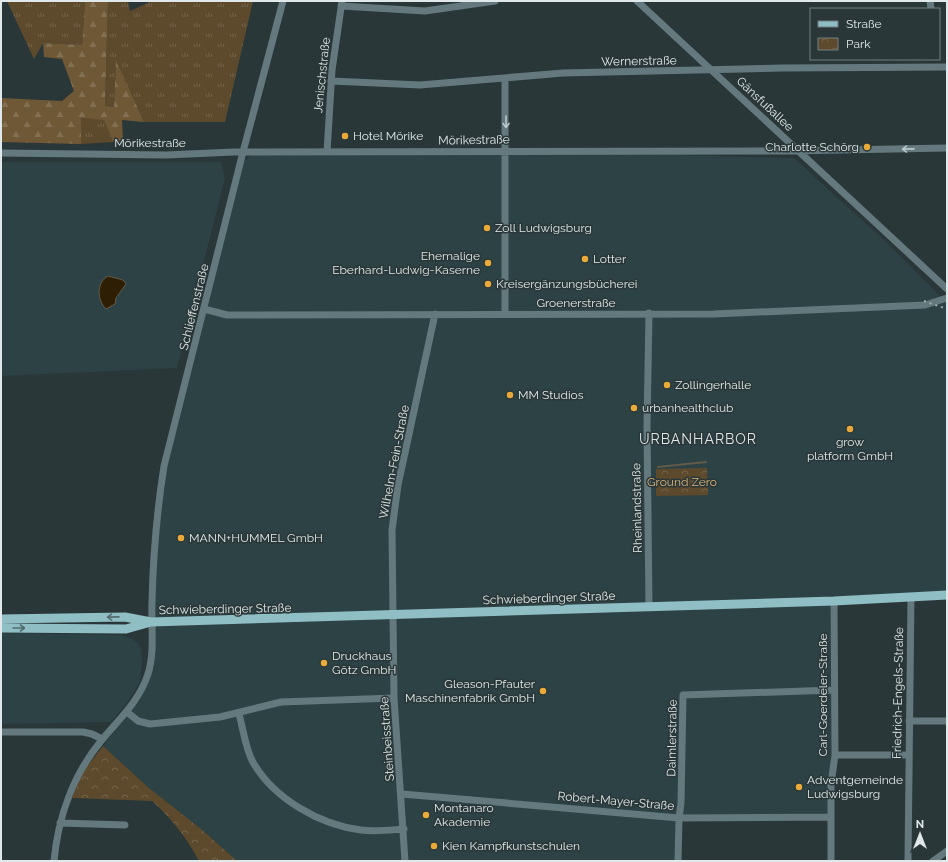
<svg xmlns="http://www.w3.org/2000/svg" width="948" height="862" font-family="Raleway,sans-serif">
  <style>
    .built { fill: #2d4245 }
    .grass { fill: url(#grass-tufts) }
    .forest { fill: url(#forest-firs) }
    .park { fill: url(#park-crowns) }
    .water { fill: #2e1e04; stroke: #635b49 }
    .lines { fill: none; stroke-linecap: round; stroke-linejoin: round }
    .stream { stroke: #635b49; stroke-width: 2 }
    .minor { stroke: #63797d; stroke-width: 7 }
    .major { stroke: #90bec5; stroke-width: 9 }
    .rail { stroke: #a7b0b1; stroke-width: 2; stroke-dasharray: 2 4; stroke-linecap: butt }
    .oneway { stroke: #bac7c9 }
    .oneway2 { stroke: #536d70 }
    .poi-dot { fill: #eaaa39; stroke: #2a3738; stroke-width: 1.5 }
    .labels { text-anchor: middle; stroke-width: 3; stroke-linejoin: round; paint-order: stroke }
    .street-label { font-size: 12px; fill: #e0e8e9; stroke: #2a3738 }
    .poi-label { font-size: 12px; fill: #e0e8e9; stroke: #2a3738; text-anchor: start }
    .park-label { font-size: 12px; fill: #dfb77c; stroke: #2a3738 }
    .quarter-label { font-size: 14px; letter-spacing: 1px; fill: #e0e8e9; stroke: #2a3738 }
  </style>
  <defs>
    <pattern id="grass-tufts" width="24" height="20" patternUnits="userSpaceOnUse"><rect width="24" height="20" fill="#5d4a2c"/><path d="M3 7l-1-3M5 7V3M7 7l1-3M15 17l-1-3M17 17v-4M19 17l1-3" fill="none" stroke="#74644b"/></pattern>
    <pattern id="forest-firs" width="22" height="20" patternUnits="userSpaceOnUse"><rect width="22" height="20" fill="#6f5835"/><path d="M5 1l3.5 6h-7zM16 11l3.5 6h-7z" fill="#837052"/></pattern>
    <pattern id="park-crowns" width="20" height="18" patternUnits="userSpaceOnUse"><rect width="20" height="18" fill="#5d4a2c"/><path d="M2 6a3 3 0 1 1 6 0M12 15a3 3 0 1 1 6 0" fill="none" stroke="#74644b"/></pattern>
  </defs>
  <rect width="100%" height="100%" fill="#2a3738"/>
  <path class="built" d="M252,154L676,155L794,158L883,239L947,303V594L830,604L832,818L680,816V861H237L201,829L149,788L103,746L142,695L151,674L159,496L239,166Z
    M1,162H221L225,178L177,368L1,376Z
    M1,633L121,635L132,639L138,643L141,650L142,663L140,682L127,703L111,722L1,724Z"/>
  <path class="grass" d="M7,1H85L82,45L43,43L34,59Z
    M108,1H128L130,11L152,1H253L225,122H144L116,61L114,107L105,106Z
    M80,118L104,119L113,142L81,144Z
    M570,601L528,604V603Z"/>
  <path class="forest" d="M85,1H108L105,106L114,107L116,60L144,122L122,120L123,142H113L104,120L81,118V144L1,142V98L62,101L74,91L62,59L44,57L43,43L82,45Z"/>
  <path class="park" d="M707,468L708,495L656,496V469Z
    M103,746L149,788L201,829L237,861H199C187,838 172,819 152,801L72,798L82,773Z"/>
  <path class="water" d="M108,276L123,280L126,284L116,298L115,304L106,309C97,300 96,283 108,276Z"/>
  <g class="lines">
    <path class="stream" d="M658,467L706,462"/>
    <path class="minor" d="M637,1L947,289
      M930,1L931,9
      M341,6L425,11L495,1
      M505,78V314
      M331,81L420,85L563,73L783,68L947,67
      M327,152L332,70L342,1
      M1,153L166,155L234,152L788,151L947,148
      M204,309L227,315L714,314L925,305L947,298
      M649,313L647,425L649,607
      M127,712L138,721L150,724L220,717L281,702L394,698
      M239,714C243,728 246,752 254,764C275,799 320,825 361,830C374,832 390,830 404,829
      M909,721H947
      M1,732H83L92,734L102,739
      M835,755H908
      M402,794L679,818L830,817
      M60,823L125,825
      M54,861C58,818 73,775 101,741C118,720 139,702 148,674C155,652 151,625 152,602C153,556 157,511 164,466L243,152L283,1
      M405,861L394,698L392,530L398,485L435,314
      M678,861L679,818L681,803L683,695L834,690
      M831,861V784L835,755L834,601
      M908,861L911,597
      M933,861L947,851"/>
    <path class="major" d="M1,619L125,617L151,622
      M1,628L126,629L151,622L834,601L947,595"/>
    <path class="rail" d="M924,301L947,309"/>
  </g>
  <defs><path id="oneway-shaft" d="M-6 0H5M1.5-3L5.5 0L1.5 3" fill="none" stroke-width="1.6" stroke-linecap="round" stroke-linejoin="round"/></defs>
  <g class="oneway">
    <use href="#oneway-shaft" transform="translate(506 122) rotate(90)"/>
    <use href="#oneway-shaft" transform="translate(908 149) rotate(179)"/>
  </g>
  <g class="oneway2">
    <use href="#oneway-shaft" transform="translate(113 617) rotate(179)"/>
    <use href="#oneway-shaft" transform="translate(19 628)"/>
  </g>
  <g class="poi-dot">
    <circle cx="345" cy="136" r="4"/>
    <circle cx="867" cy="147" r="4"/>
    <circle cx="487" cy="228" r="4"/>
    <circle cx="585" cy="259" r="4"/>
    <circle cx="488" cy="263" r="4"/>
    <circle cx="488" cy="284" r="4"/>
    <circle cx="667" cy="385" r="4"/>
    <circle cx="510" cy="395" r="4"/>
    <circle cx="634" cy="408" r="4"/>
    <circle cx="850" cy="429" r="4"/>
    <circle cx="181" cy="538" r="4"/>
    <circle cx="324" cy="663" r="4"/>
    <circle cx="543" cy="691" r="4"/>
    <circle cx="799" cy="787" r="4"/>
    <circle cx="426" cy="815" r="4"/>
    <circle cx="434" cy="846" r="4"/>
  </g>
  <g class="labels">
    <g class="street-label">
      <text transform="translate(639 61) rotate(-1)" y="4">Wernerstraße</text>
      <text transform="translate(322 75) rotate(-84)" y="4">Jenischstraße</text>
      <text transform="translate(765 104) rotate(43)" y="4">Gänsfußallee</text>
      <text transform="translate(474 140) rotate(-1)" y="4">Mörikestraße</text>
      <text x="150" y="147">Mörikestraße</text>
      <text x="576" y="307">Groenerstraße</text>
      <text transform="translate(194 307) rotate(-76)" y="4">Schlieffenstraße</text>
      <text transform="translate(394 462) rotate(-79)" y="4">Wilhelm-Fein-Straße</text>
      <text transform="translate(637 508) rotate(-91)" y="4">Rheinlandstraße</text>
      <text transform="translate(549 598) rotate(-2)" y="4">Schwieberdinger Straße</text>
      <text transform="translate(225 609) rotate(-1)" y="4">Schwieberdinger Straße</text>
      <text transform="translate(898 693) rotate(-89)" y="4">Friedrich-Engels-Straße</text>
      <text transform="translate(823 695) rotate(-90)" y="4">Carl-Goerdeler-Straße</text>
      <text transform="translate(672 738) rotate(-89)" y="4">Daimlerstraße</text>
      <text transform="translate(387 739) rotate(-94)" y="4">Steinbeisstraße</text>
      <text transform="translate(616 801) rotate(5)" y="4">Robert-Mayer-Straße</text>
    </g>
    <g class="poi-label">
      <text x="353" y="140">Hotel Mörike</text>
      <text x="859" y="151" text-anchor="end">Charlotte Schörg</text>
      <text x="495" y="232">Zoll Ludwigsburg</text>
      <text x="480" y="260" text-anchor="end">Ehemalige<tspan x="480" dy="14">Eberhard-Ludwig-Kaserne</tspan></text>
      <text x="593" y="263">Lotter</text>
      <text x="496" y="288">Kreisergänzungsbücherei</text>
      <text x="675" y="389">Zollingerhalle</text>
      <text x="518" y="399">MM Studios</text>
      <text x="642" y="412">urbanhealthclub</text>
      <text x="850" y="446" text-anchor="middle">grow<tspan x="850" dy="14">platform GmbH</tspan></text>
      <text x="189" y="542">MANN+HUMMEL GmbH</text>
      <text x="332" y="660">Druckhaus<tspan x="332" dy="14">Götz GmbH</tspan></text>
      <text x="535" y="688" text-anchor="end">Gleason-Pfauter<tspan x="535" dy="14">Maschinenfabrik GmbH</tspan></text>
      <text x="807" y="784">Adventgemeinde<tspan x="807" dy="14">Ludwigsburg</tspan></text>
      <text x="434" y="812">Montanaro<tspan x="434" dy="14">Akademie</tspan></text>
      <text x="442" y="850">Kien Kampfkunstschulen</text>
    </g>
    <g class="park-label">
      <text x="682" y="486">Ground Zero</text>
    </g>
    <g class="quarter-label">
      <text x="698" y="444">URBANHARBOR</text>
    </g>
  </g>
  <rect width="948" height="862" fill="none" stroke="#e0e8e9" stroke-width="4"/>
  <rect x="810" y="8" width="130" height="52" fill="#2a3738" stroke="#737e7f"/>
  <rect x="818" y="21" width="20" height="6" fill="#90bec5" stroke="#737e7f"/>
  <text x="846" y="28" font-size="12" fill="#e0e8e9">Straße</text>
  <rect x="818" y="38" width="20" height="12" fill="url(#park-crowns)" stroke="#737e7f"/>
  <text x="846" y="48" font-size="12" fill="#e0e8e9">Park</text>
  <g transform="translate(920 834)" stroke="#2a3738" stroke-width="3" paint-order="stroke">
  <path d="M0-3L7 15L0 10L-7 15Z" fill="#e0e8e9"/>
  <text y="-6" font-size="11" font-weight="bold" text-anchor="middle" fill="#e0e8e9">N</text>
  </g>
</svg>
